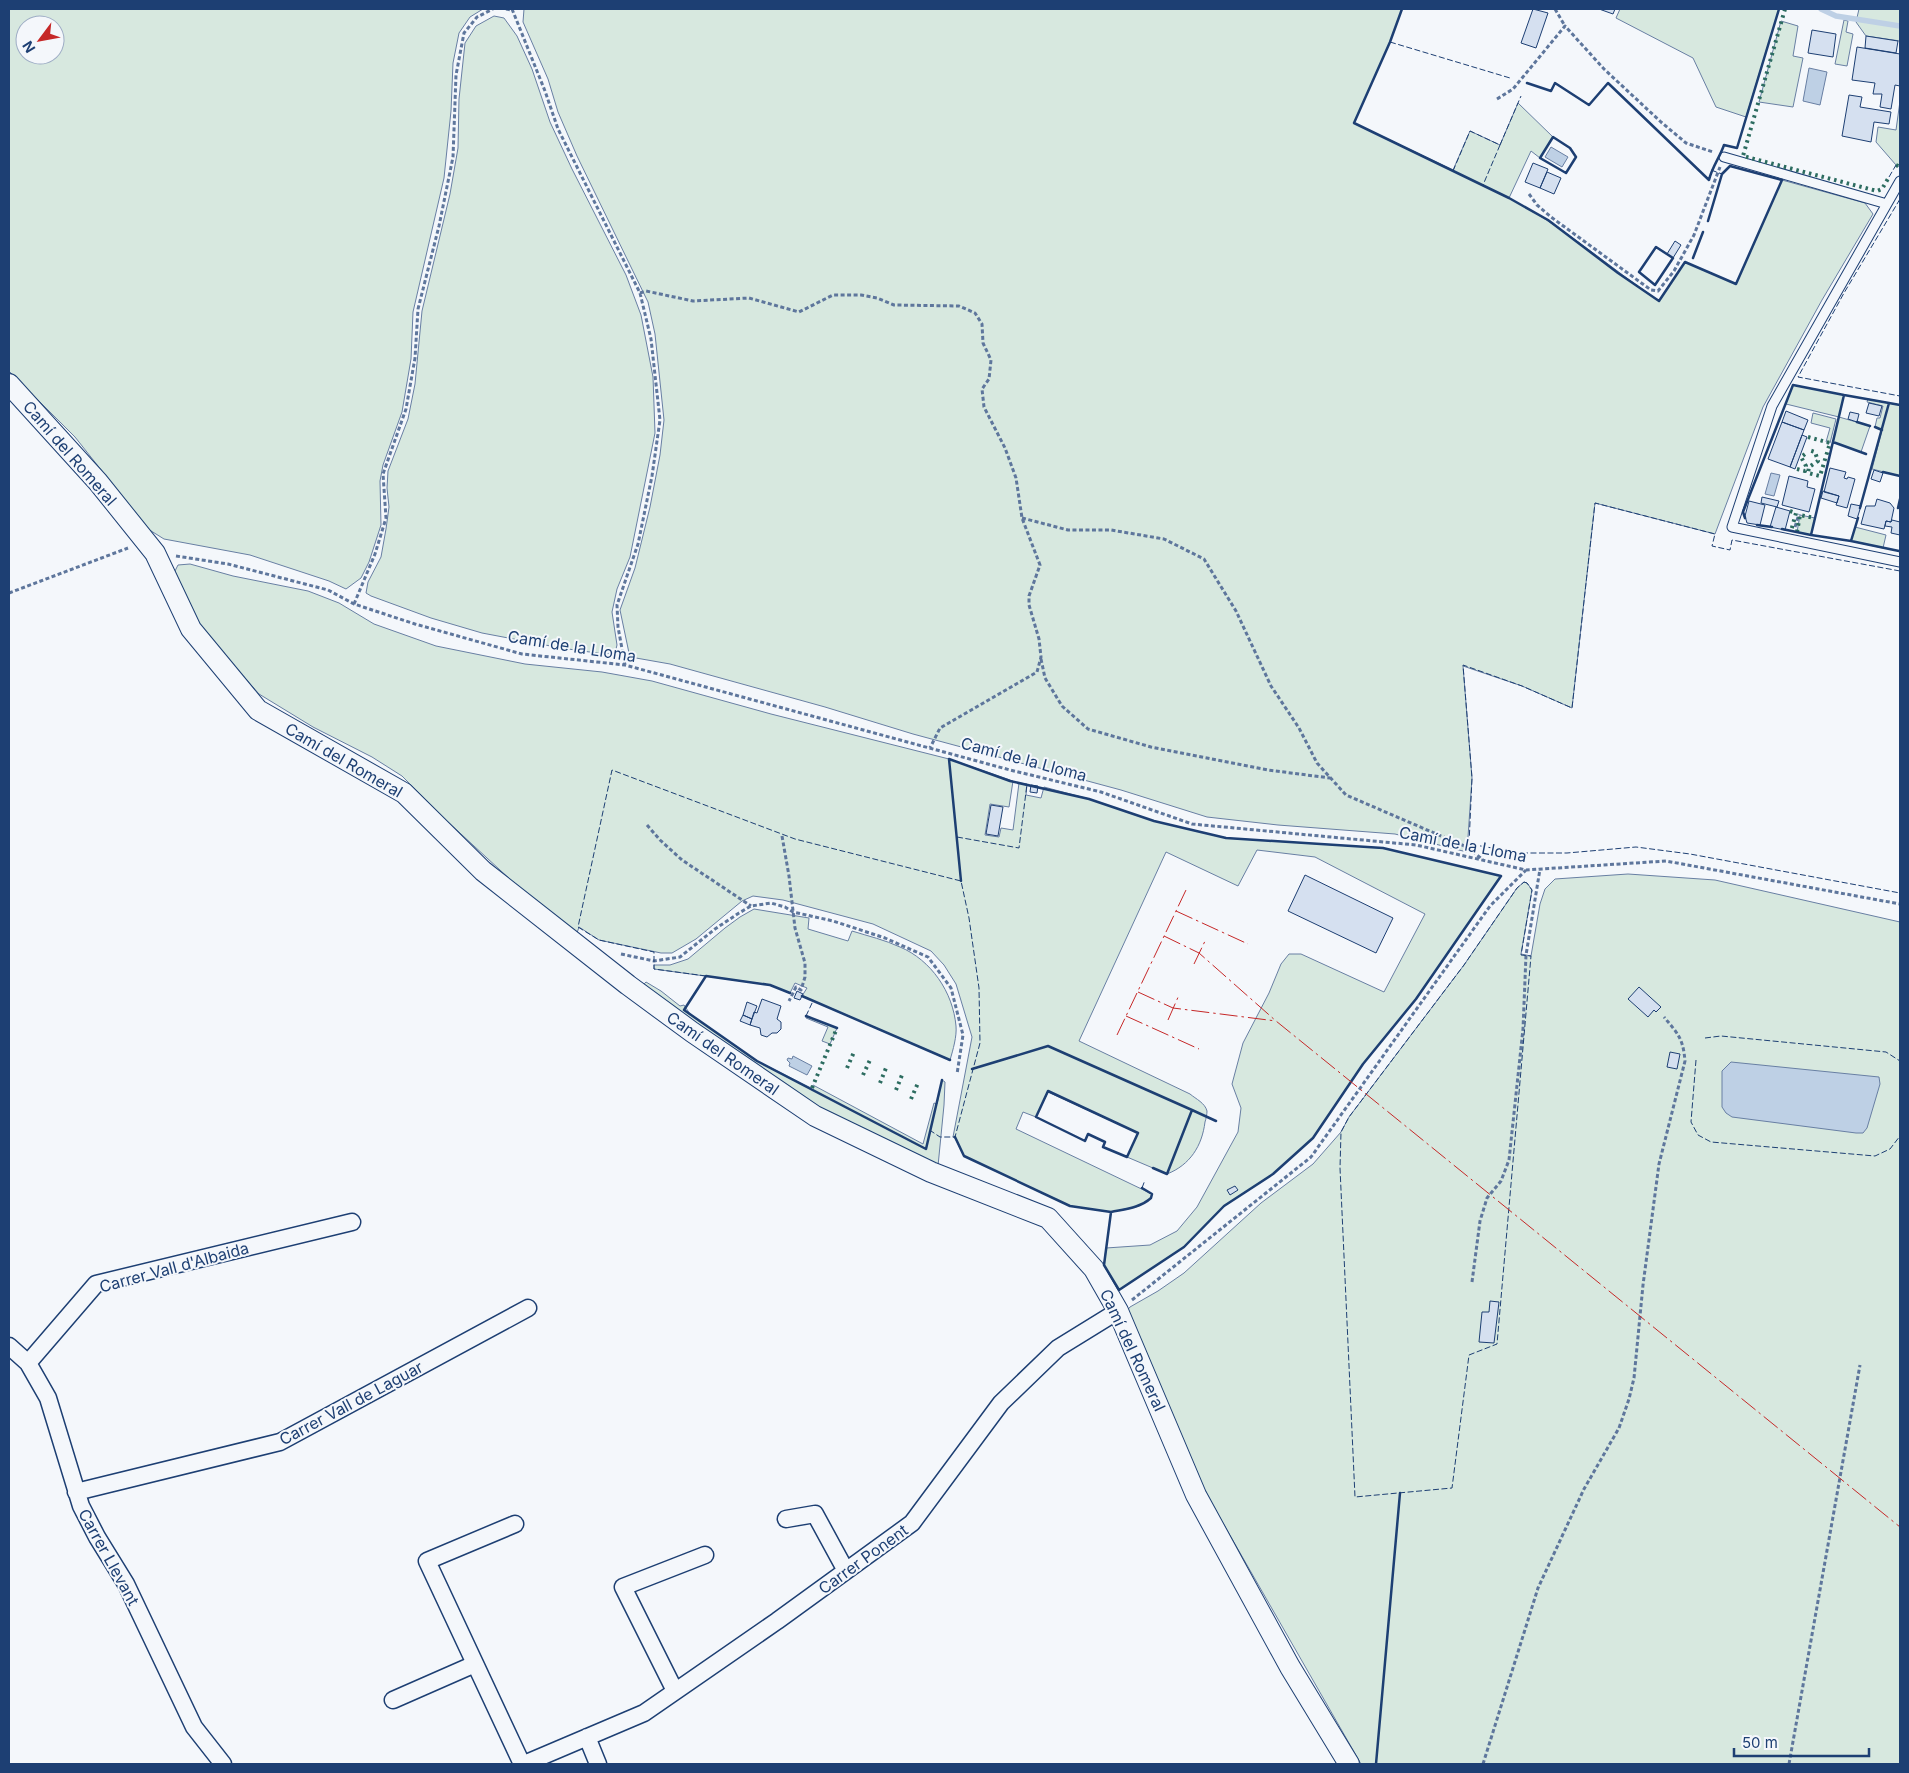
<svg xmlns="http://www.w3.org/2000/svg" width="1909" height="1773" font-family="Inter,sans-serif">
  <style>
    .green { fill: #d7e8df; stroke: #687fa3; fill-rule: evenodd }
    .water { fill: #bed0e5; stroke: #687fa3 }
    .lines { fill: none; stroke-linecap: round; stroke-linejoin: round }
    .stream { stroke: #bed0e5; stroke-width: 5.5 }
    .building { fill: #d5e0f0; stroke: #1d3f73 }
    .service-casing { stroke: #1d3f73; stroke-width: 11 }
    .minor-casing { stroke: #1d3f73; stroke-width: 19 }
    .tertiary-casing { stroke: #1d3f73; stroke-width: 22 }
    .path { stroke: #5e769c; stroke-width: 3; stroke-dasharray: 4 2.5; stroke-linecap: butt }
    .service { stroke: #f4f7fb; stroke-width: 9 }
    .minor { stroke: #f4f7fb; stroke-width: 16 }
    .tertiary { stroke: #f4f7fb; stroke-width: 20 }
    .hedge { stroke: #2c6c60; stroke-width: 4; stroke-dasharray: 2.5 4; stroke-linecap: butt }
    .fence { stroke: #1d3f73; stroke-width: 1; stroke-dasharray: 6 2.5; stroke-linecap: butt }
    .wall { stroke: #1d3f73; stroke-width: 2.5 }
    .power { stroke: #c62828; stroke-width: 1; stroke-dasharray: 18 4 2.5 4; stroke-linecap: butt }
    .labels { text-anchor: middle; stroke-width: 4; stroke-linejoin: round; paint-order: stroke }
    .street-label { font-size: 16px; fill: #1d3f73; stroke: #f4f7fb }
  </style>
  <rect width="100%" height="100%" fill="#f4f7fb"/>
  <path class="green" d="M9,9H483L470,17L459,33L453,63L451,111L444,178L413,312L411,359L402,412L383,465L380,481L381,525L369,562L361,578L346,589L329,581L250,555L164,539L148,529L75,437L9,371ZM25,25H55V55H25Z
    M524,9H1402L1390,42L1354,123L1453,170L1470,131L1500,145L1518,103L1553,137L1540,158L1531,151L1509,198C1563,226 1609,267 1659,301L1685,262L1736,284L1782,180L1865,203L1873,214L1822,300L1763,407L1715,534L1595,503L1572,708L1522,686L1463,666L1472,778L1467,852L1395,834L1278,825L1207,817L1121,790L913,734L825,707L670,664L636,658L629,653L620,610L635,568L650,507L660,455L664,420L655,334L648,302L577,156L558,112L548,79L523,22Z
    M1620,9H1779L1746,117L1716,107L1693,58L1616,18Z
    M1859,9H1900V41L1866,36L1856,22Z
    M494,16L504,18L517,36L532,69L550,122L572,169L626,275L641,315L653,377L655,433L630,557L617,589L612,612L617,645L615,653L604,654L561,648L482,633L431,618L371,596L366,593L368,582L381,557L386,529L389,507L387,488L388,471L408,419L415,384L422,311L450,194L458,148L459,99L465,43L476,26Z
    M1844,20L1848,21L1846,32L1853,34L1847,66L1835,64Z
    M1781,21L1798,26L1793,56L1803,58L1793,107L1759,102Z
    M1900,101V167L1896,165L1876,142L1878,127L1896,130Z
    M1793,385L1844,395L1839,417L1870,426L1861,452L1833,442L1839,417L1786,404Z
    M1868,399L1900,405V476L1872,469L1882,430L1875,427L1877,418H1880L1883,406L1867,402Z
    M1813,413L1836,419L1830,443L1826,442L1830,428L1811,423Z
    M1800,515L1815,518L1811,535L1797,532Z
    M1855,527L1886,535L1883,548L1851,541Z
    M190,564L233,576L308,591L339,603L374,624L436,646L525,664L602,672L652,681L771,714L949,759L1013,781L1009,807L990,804L985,835L999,837L1001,828L1013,830L1019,783L1027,784L1026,795L1041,798L1044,787L1089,799L1154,821L1226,838L1383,848L1501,876L1416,999L1363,1064L1313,1138L1273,1174L1224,1206L1184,1247L1119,1290L1104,1265L1106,1248L1150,1245L1177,1231L1197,1207L1238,1132L1241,1108L1232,1084L1243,1043L1269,993L1281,964L1289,954H1301L1384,992L1425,914L1315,857L1257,850L1238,886L1166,852L1079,1041L1190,1094C1196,1099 1205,1103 1207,1111C1207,1114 1206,1119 1205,1122C1202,1146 1190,1165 1167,1174L1127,1157L1138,1133L1048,1092L1036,1117L1023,1112L1016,1129L1152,1194L1151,1198L1139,1206L1111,1212L1070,1206L964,1156L955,1138L953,1137L972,1037L956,984L944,965L931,951L873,924L783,900L753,896L742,901L696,939L672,953H661L599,940L579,927L577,933L513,882L448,822L402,776L372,757L313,727L259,694L210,639L179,594L172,577L178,565Z
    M1628,874L1715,880L1900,922V1764H1361L1212,1504L1177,1436L1125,1313L1130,1307L1158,1291L1184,1273L1261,1203L1313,1164L1341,1132L1349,1117L1464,965L1517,888L1524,882L1527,883L1532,890L1521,954L1531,956L1540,904L1545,889L1555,879Z
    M754,909L809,918L808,929L848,941L852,931C868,936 885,940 900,947C931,960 953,992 956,1026C957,1036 953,1050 950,1060L802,996L807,988L795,983L790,993L770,985L654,969V965H670L688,959L725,928L740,917Z
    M646,982L661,991L680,1006L684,1005L690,1014L757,1061L811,1088L813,1085L923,1144L934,1103L937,1104L942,1080L945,1082L944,1105L938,1166L823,1114L658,996L644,984Z
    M806,1016L837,1028L830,1044L822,1041L828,1027L806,1018Z"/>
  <path class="water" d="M1809,68L1827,72L1820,105L1803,101Z
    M1551,147L1568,157L1562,167L1545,157Z
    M1771,473L1780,475L1774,496L1765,494Z
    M793,1056L812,1066L807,1075L789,1066L790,1063L787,1060L788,1058L792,1059Z
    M1731,1062L1879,1077L1880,1084L1867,1128L1863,1133H1856L1732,1117L1726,1113L1722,1107V1071Z"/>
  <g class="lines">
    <path class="stream" d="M1821,9L1836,16L1900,26"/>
  </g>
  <path class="building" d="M1533,9L1548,13L1536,48L1521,43Z
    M1599,9H1615L1613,14Z
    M1812,30L1836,34L1833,57L1808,53Z
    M1866,36L1898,41L1896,53L1865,48Z
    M1857,47L1900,54V86L1895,85L1891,109L1880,107L1882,94H1873L1875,83L1852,80Z
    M1849,95L1862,97L1860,107L1891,112L1889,124L1874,122L1871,142L1842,136Z
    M1533,163L1548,169L1540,188L1525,182Z
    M1547,172L1561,178L1554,194L1540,188Z
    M1675,241L1681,245L1673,258L1667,254Z
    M1869,403L1882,406L1879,416L1866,413Z
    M1786,411L1808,420L1804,430L1782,422Z
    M1850,412L1859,414L1857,422L1848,419Z
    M1782,422L1804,430L1790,467L1768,459Z
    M1802,435L1807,437L1795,469L1790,467Z
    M1830,468L1846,472L1844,478L1847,479L1848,477L1855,479L1847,508L1836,505L1839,496L1824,492Z
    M1874,470L1883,473L1880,482L1871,479Z
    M1789,476L1808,481L1807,487L1815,489L1809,512L1782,505Z
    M1823,491L1839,496L1837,503L1821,498Z
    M1762,497L1779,501L1777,507L1761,503Z
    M1877,499L1890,503L1894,508L1891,522L1886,521L1884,529L1861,524L1866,506H1875Z
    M1749,501L1765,505L1760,525L1747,523L1745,516Z
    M1851,504L1861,506L1857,519L1848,516Z
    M1776,507L1790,511L1785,530L1770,527Z
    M1892,520L1900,522V535L1891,533L1892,527L1885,526L1886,521L1891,522Z
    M1031,785L1038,786L1037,793L1030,792Z
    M991,805L1003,807L998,836L986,834Z
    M1305,875L1393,918L1376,953L1288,911Z
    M1639,987L1661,1007L1656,1012L1654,1010L1648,1017L1628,999Z
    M797,991L803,994L800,1000L794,998Z
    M762,999L781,1006L777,1019L781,1022V1029L777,1033H772L767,1037L761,1035L760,1028L750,1025L754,1012L757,1013Z
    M747,1002L757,1006L752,1019L743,1015Z
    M743,1015L752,1019L750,1025L740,1021Z
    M1670,1052L1680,1054L1677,1069L1667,1067Z
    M1235,1186L1238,1190L1230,1195L1227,1190Z
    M1490,1301L1499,1302L1494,1343L1479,1342L1482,1312H1489Z"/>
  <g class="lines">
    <defs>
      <path id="service" d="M1724,157L1887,204
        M1900,181L1772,406L1732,527L1900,562"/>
      <path id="minor" d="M9,1346L28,1363L48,1398L81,1506L97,1537L126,1584L194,1727L223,1764
        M28,1363L96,1284L352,1222
        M76,1492L280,1442L528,1308
        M786,1519L815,1514L846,1571
        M515,1524L427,1561L522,1764
        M675,1691L623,1587L705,1555
        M393,1700L475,1664
        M587,1737L598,1764
        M524,1764L644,1713L777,1621L912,1523L1001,1403L1058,1348L1118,1311"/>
      <path id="tertiary" d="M9,384L98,482L155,553L191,629L258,710L404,793L483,871L628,985L692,1032L815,1116L931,1172L1048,1218L1094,1269L1118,1311L1196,1495L1290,1667L1349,1764"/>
    </defs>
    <use href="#service" class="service-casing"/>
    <use href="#minor" class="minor-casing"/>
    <use href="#tertiary" class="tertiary-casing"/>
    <path class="path" d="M506,9L511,10
      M512,9L545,91L558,129L640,293L651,339L660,420L652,476L638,544L617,605L618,627L625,665
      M1555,9L1565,26
      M1497,99L1513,89L1565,26L1604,69L1661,122L1686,143L1713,152
      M1529,194L1537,205L1551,217L1651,290L1658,291L1674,271L1694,235L1720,167
      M640,293L646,291L693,301L749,298L799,312L833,295H861L877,298L894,305L959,306L975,313L982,324L983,343L991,360L989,379L982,389L984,407L1005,448L1016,478L1022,518L1040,565L1029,596V605L1039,639L1041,657L1037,672L940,728L930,748
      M1022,518L1068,530H1111L1164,539L1204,559L1236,611L1271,686L1299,728L1317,763L1346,795L1469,848L1484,861
      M1795,527L1799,514
      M176,556L228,564L328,590L354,604L415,624L522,654L625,665L1010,770L1101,792L1192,824L1416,845L1526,870L1666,861L1900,904
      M9,593L128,548
      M354,604L375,554L386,518L383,474L406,409L415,358L418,309L439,226L453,157L456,75L464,33L477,17L493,9
      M1041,659L1045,678L1062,706L1088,729L1151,747L1268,770L1330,778
      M647,825L660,840L682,860L751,906
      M782,836L789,876L795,928L805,963V977L801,990L796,987L789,1001
      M621,954L654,961L680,957L715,929L739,913L751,906L771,903L785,907L793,912L833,921L885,938L928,957L951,988L963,1035L957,1074
      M1472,1282L1480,1221L1487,1198L1501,1181L1509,1160L1523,1029L1526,955L1540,869
      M1132,1300L1311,1157L1490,906L1526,870
      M1483,1764L1538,1588L1584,1489L1619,1428L1629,1399L1634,1378L1643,1285L1659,1164L1685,1061C1683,1038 1678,1034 1664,1017
      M1789,1764L1860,1365"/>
    <use href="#service" class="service"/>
    <use href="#minor" class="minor"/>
    <use href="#tertiary" class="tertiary"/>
    <path class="hedge" d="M1785,9L1743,156L1877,191L1882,189L1889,177
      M1896,165L1900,167
      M1808,437L1830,443L1820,476L1808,473L1809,467L1818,461L1815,452L1809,450
      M1797,469L1805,471L1806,466L1801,457L1805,454
      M1790,511L1796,513L1791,531
      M1797,532L1800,515L1815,518
      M847,1068L854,1052
      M863,1075L870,1060
      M880,1083L886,1068
      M812,1088L837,1028
      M896,1090L902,1075
      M911,1099L918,1083"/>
    <path class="fence" d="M1390,42L1510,78
      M1500,145L1521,96
      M1711,170L1722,174
      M1453,171L1470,131L1500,145L1483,185
      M1889,177L1896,165
      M1900,199L1844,293L1798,377L1900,396
      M1900,571L1732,540L1730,550L1712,546L1715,534L1595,503L1572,708L1522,686L1463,665L1472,778L1469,844L1521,853H1567L1636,847L1690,854L1900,893
      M957,837L1019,848L1027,784
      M1524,882L1527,883L1532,890L1521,955L1531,956L1497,1344L1469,1355L1452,1488L1355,1497L1340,1168L1341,1132L1349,1117L1464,965L1517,888Z
      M706,976L654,969V952L599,940L578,927L612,770L795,839L961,881L969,918L979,988L980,1043L955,1137H940L931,1131
      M806,1016L813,1001
      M1705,1038L1721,1036L1886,1052L1900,1061
      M1696,1060L1691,1122L1698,1135L1711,1142L1875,1156L1890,1149L1900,1136
      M1142,1188L1145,1180"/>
    <path class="wall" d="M1402,9L1390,42L1354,123L1509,198L1548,220L1618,273L1659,301L1685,262L1736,284L1782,180L1730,166L1722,174L1708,221
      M1527,83L1551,91L1555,83L1589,105L1608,83L1709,180C1712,167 1720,157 1724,145L1737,148L1779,9
      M1553,137L1570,148L1576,157L1566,173L1540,158Z
      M1656,247L1673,258L1655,285L1639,272Z
      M1693,258L1703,232
      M1857,422L1870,426
      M1875,427L1882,430
      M1833,442L1866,454
      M1883,472L1900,476
      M1860,508L1889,403L1900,405
      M1898,508L1900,499
      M1745,518L1743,512L1793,385L1844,395
      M1858,518L1851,541L1899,551
      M1757,525L1772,527
      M1782,529L1811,535
      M1851,541L1811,535L1844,395L1889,403
      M790,993L770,985L706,976L684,1010L757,1061L926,1149L942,1080
      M802,996L950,1060
      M806,1016L837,1028
      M972,1069L1048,1046L1192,1110
      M1048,1091L1138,1133L1127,1157L1103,1147L1105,1142L1088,1134L1085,1141L1036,1117Z
      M955,1137L964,1156L1070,1206L1111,1212L1104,1265L1119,1290L1184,1247L1224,1206L1273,1174L1313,1138L1363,1064L1416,999L1501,876L1383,848L1226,838L1154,821L1089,799L1010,781L949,759L961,881
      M1153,1168L1167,1174L1192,1110L1216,1121
      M1111,1212C1125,1209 1140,1208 1151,1198L1152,1194L1142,1188
      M1376,1764L1400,1493"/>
    <path class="power" d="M1176,911L1248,944
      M1164,936L1199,953L1276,1021L1900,1527
      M1194,964L1206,939
      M1138,992L1173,1008L1276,1021
      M1126,1016L1199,1049
      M1168,1020L1179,995
      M1117,1035L1186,890"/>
  </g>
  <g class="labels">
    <g class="street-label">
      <text transform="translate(70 453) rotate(49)" y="6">Camí del Romeral</text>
      <text transform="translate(572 646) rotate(9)" y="6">Camí de la Lloma</text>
      <text transform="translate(1024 759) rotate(15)" y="6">Camí de la Lloma</text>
      <text transform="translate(344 760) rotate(30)" y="6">Camí del Romeral</text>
      <text transform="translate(1463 844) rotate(11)" y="6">Camí de la Lloma</text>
      <text transform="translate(723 1053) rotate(35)" y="6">Camí del Romeral</text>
      <text transform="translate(174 1267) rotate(-15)" y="6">Carrer Vall d'Albaida</text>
      <text transform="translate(1133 1350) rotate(65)" y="6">Camí del Romeral</text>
      <text transform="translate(351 1403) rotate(-28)" y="6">Carrer Vall de Laguar</text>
      <text transform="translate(109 1557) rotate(61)" y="6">Carrer Llevant</text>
      <text transform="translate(863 1559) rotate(-36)" y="6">Carrer Ponent</text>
    </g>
  </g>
  <rect width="1909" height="1773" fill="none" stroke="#1d3f73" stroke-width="20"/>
  <g transform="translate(40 40) rotate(238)"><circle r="24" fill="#f4f7fb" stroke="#9eadc5"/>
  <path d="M0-4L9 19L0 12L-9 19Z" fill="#c62828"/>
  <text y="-8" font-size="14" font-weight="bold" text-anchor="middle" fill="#1d3f73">N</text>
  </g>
  <path d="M1734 1748v8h135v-8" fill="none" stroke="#1d3f73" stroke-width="2.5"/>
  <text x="1742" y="1748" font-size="15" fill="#1d3f73" stroke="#f4f7fb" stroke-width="4" paint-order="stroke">50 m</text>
</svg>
